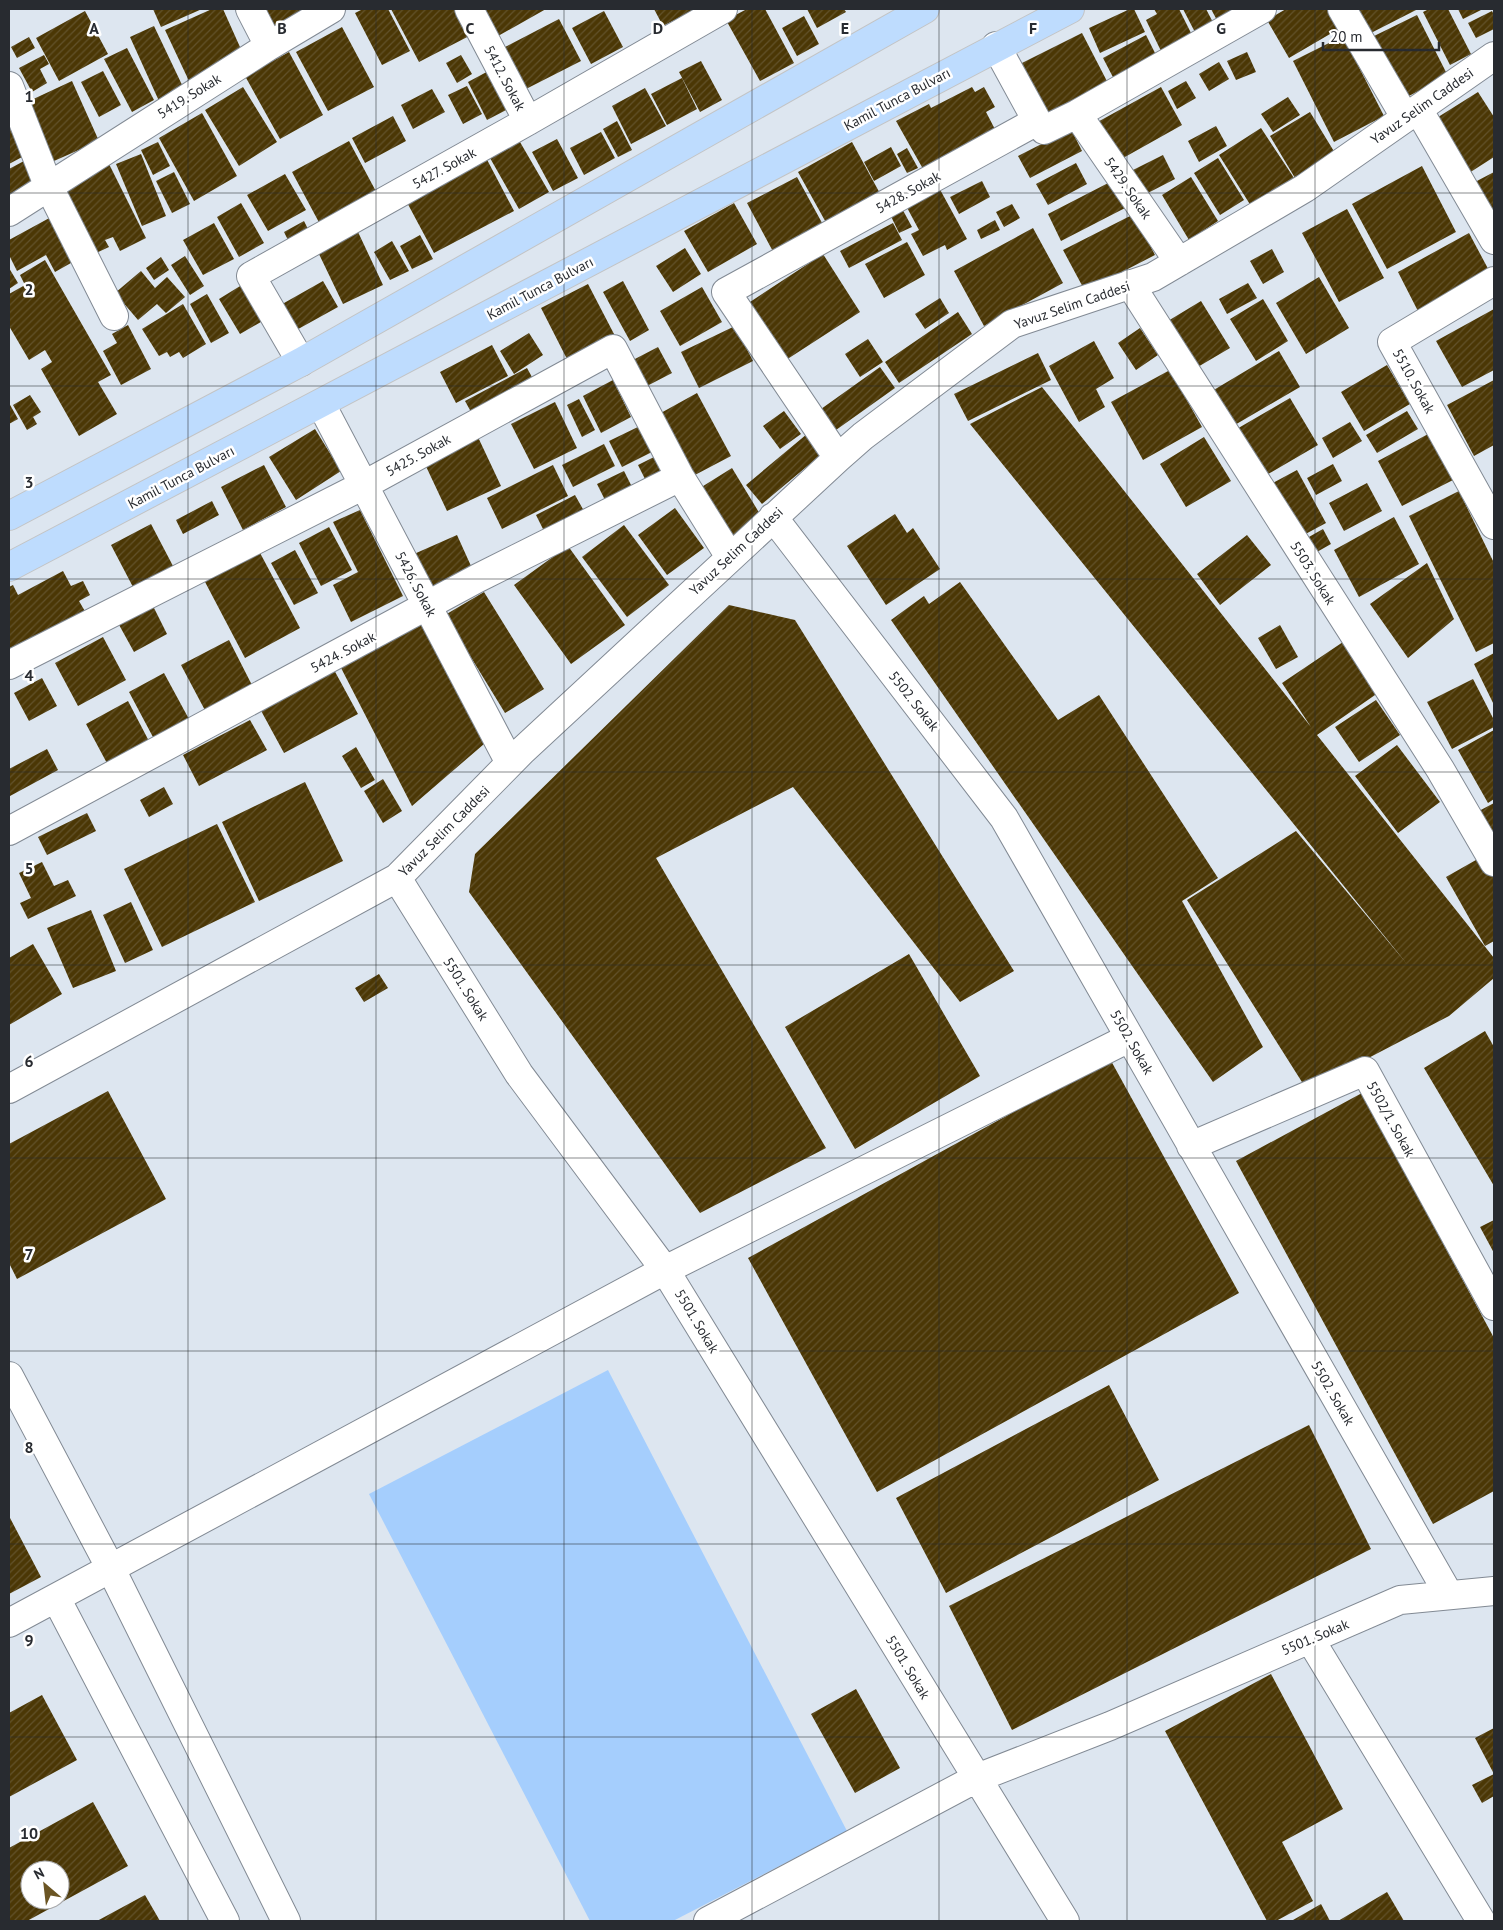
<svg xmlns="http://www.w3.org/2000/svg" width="1503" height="1930" font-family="'PT Sans',sans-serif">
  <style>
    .grass { fill: #a5cefd }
    .building { fill: url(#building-hatch); fill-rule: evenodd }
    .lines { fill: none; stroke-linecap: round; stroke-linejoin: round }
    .minor-casing { stroke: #828a94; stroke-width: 30 }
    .major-casing { stroke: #c3c4c5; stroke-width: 30 }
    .minor { stroke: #fff; stroke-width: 28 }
    .major { stroke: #bedcfe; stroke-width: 28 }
    .grid { fill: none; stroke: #282b30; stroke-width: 1; stroke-opacity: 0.55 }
    .labels { text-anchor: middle; stroke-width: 5; stroke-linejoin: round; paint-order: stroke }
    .street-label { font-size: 14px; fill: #282b30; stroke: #fff }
    .grid-label { font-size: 16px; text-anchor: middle; font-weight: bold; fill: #282b30; stroke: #fff; stroke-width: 5; stroke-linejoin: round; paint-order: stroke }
  </style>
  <defs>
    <pattern id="building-hatch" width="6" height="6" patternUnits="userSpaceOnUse" patternTransform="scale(1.25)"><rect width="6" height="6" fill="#4b3705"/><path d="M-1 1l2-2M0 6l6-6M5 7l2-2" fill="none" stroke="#62522b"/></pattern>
  </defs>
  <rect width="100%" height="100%" fill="#dde6f0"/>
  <path class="grass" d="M608,1370L847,1831L673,1921H590L369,1494Z"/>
  <path class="building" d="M153,9H202L161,27Z
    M212,9H223L244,56L189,81L165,30Z
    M255,9H320L271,37Z
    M363,9H388L410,51L382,65L355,13Z
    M391,9H459L473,34L419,62Z
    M482,9H546L498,36Z
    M654,9H696L663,26Z
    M747,9H765L794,63L760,81L726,20Z
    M807,9H844L846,12L817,28Z
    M1130,9H1134L1145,32L1100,53L1089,28Z
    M1154,9H1179L1192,35L1161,51L1146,20L1157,14Z
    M1183,9H1206L1217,30L1199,40Z
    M1211,9H1248L1219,24Z
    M1286,9H1331L1342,27L1289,58L1267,20Z
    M1354,9H1418L1367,35Z
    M1429,9H1448L1471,54L1450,65L1423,12Z
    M1458,9H1483L1463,19Z
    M85,11L108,54L59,81L36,38Z
    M604,11L623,47L591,64L572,28Z
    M1492,11L1494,15V29L1476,38L1468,23Z
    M1417,15L1448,76L1403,99L1372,37Z
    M804,16L819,44L797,56L782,28Z
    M559,19L581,61L524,90L503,48Z
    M154,26L184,89L159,101L130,37Z
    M342,27L374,87L328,111L296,52Z
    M1082,33L1110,87L1048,119L1020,64Z
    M1146,35L1159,61L1116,83L1103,58Z
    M1343,36L1384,116L1334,142L1293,61Z
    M29,37L35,48L17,58L11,47Z
    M127,48L154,100L132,112L104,59Z
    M289,52L323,115L280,139L245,76Z
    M1247,52L1256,72L1236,80L1227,61Z
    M44,55L49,64L40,69L47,83L32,92L19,68Z
    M461,55L472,74L457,83L446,63Z
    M701,61L722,100L700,112L679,72Z
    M1219,62L1229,79L1209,91L1199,74Z
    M494,68L514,106L487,120L468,82Z
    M103,71L121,105L99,117L81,82Z
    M682,78L697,109L667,125L651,94Z
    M72,81L99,141L54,161L27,102Z
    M1186,81L1196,98L1177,109L1168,91Z
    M467,86L482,114L463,124L448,95Z
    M243,87L277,142L239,166L205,110Z
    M972,87L975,92L984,87L995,107L986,112L999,137L927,176L896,121L929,104L931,108Z
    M1161,87L1182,125L1116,162L1094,124Z
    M645,88L666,126L631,144L612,106Z
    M432,89L445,112L413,129L401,105Z
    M1478,92L1494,117V157L1469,173L1435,119Z
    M1288,97L1300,115L1273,132L1261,114Z
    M1310,112L1335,153L1295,178L1270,136Z
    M202,113L237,176L194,201L159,138Z
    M393,116L406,141L365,163L352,138Z
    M617,121L632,150L618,157L603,129Z
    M1216,126L1227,146L1199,162L1188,141Z
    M9,127L24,156L9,164Z
    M1261,128L1294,178L1251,206L1219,155Z
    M1071,129L1082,151L1030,178L1018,156Z
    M601,132L615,158L584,175L570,148Z
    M557,139L578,178L553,191L532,152Z
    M349,141L379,197L322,228L292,172Z
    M158,142L170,166L153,175L141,150Z
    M520,142L549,192L519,209L490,158Z
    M852,142L883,199L829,228L798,172Z
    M891,147L901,166L874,181L864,162Z
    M907,148L918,168L907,173L897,154Z
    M483,152L514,211L434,253L403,195Z
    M141,154L166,216L142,226L116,164Z
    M1163,155L1175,179L1144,195L1131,171Z
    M1218,158L1244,200L1220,215L1194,173Z
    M24,161L36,182L9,197V169Z
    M1076,163L1087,184L1048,205L1036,184Z
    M109,164L146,238L120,251L113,237L105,240L109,247L94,254L62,188Z
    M1422,166L1456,232L1387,269L1352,204Z
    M174,172L190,204L172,213L156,181Z
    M1494,172V215L1475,182Z
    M285,174L306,210L268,231L247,195Z
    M797,177L827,232L777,259L747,203Z
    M1191,177L1218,221L1189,240L1162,195Z
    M1114,180L1127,207L1061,241L1048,214Z
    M982,181L990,197L959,214L950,197Z
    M937,184L967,239L947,250L945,245L923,256L911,234L919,230L904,202Z
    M241,203L264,243L239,257L217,217Z
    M734,203L757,244L708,272L684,231Z
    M899,203L912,227L899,233L887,208Z
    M1012,204L1020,218L1004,227L996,212Z
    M1347,209L1384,278L1339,302L1302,233Z
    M1134,214L1155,255L1085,291L1063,250Z
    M53,216L78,259L55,272L46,255L17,271L9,255V240Z
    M995,220L1000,230L981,239L977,230Z
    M304,221L311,235L291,246L284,232Z
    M214,223L234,259L203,275L183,240Z
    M893,223L902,240L849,268L840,251Z
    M1033,228L1063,283L984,326L954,271Z
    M358,232L383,285L343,304L318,252Z
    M1469,233L1493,278L1421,317L1398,272Z
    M420,235L433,259L412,269L400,246Z
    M392,241L409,271L390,280L374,252Z
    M907,242L925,275L884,298L865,264Z
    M685,248L701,274L673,292L656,266Z
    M1272,249L1284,272L1263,284L1250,261Z
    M823,254L860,312L786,360L750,302Z
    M185,256L204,286L190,295L171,265Z
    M161,257L169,270L154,280L146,268Z
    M45,260L111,375L98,382L117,414L79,436L41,369L52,362L45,350L29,360L9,326V294L25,285L20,275Z
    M9,268L18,283L9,289Z
    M141,271L155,288L167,277L185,297L166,313L157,304L138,320L115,293Z
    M1319,277L1349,328L1306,354L1276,303Z
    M323,281L338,307L291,333L277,307Z
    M623,281L649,330L630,341L603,292Z
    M245,283L266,319L240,334L219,299Z
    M1248,283L1257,298L1227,314L1219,299Z
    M588,284L614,334L567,359L541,308Z
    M702,287L722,322L680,346L660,311Z
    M207,294L229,333L211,343L190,304Z
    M940,298L949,313L925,329L915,314Z
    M1263,299L1288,341L1256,361L1230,319Z
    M1201,301L1230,348L1191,371L1163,324Z
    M183,304L206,344L183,358L179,352L170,357L167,352L159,356L142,329Z
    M1494,309V370L1462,387L1436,341Z
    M958,312L972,334L899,383L885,362Z
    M128,325L151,369L121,385L103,351L117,343L112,334Z
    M735,326L753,361L699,388L681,352Z
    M1140,328L1158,355L1136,370L1118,343Z
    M529,333L543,355L514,374L500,351Z
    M868,339L883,362L860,377L845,354Z
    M1094,341L1114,378L1096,389L1105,407L1079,422L1049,366Z
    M492,345L508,376L456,403L440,372Z
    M658,347L672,373L647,386L633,360Z
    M1279,351L1300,387L1233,426L1212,391Z
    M1038,353L1051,380L968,421L954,394Z
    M1387,365L1410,404L1364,431L1341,392Z
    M880,367L895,388L836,430L821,409Z
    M527,368L538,388L476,421L465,401Z
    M1170,370L1202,427L1143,460L1111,402Z
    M613,380L631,417L601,433L583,396Z
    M1494,380V445L1474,456L1447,405Z
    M1042,387L1311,727L1282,683L1343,642L1378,693L1317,735L1494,958V978L1449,1016L1307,1090L1187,900L1296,831L1407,964L970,424Z
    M697,393L731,456L693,476L659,414Z
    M30,395L41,412L33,417L37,424L27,430L13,405Z
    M1290,398L1318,445L1263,477L1235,430Z
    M579,399L595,430L582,437L567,405Z
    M555,402L577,448L534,469L511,424Z
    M9,403L18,419L9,424Z
    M784,411L801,434L780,449L763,426Z
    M1407,411L1418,429L1377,453L1366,435Z
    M1350,422L1362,441L1333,458L1322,438Z
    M642,425L654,451L622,467L609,441Z
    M315,429L341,471L296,500L269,457Z
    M1430,433L1455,479L1402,506L1378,461Z
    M807,434L823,453L762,504L746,485Z
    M477,435L501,486L447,511L423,460Z
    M1204,437L1231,481L1186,507L1160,464Z
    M604,444L615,466L573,487L562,465Z
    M658,455L669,479L650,489L638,465Z
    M1333,464L1342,481L1316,495L1307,478Z
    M264,465L286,507L243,530L221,487Z
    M553,465L568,496L502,529L487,498Z
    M732,468L763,519L730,538L700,488Z
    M1297,470L1326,523L1298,538L1269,485Z
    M624,471L632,487L605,500L597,484Z
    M1367,483L1382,511L1344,531L1329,503Z
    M1459,491L1494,563V643L1476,652L1409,516Z
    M575,495L584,511L544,531L536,515Z
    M212,501L219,515L183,534L176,520Z
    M675,508L704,548L667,575L638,535Z
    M360,510L403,596L351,622L333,585L358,572L333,522Z
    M895,514L907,533L913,528L940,569L886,605L847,546Z
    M1394,517L1419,564L1359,597L1334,550Z
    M151,524L173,566L133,587L111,545Z
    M624,525L669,585L627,617L582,557Z
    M329,527L352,570L321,586L299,543Z
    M1323,529L1331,544L1308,557L1300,542Z
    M457,535L476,577L433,596L414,554Z
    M1247,535L1271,565L1220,605L1197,574Z
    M568,546L625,625L571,664L514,585Z
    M295,550L318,593L294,605L271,563Z
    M259,551L300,628L245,658L204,580Z
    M1427,563L1454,619L1408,658L1370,604Z
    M63,571L71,586L83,581L90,595L79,601L86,613L9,654V587L13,585L18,595Z
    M960,582L1058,720L1099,695L1218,878L1182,901L1263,1047L1213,1082L891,620L924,596L929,604Z
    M484,592L544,689L505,713L445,615Z
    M152,604L167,634L134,652L118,623Z
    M729,605L795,620L1014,971L960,1002L793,787L656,858L826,1148L700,1213L469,892L475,854Z
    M421,622L484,744L412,806L339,664Z
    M1280,625L1298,657L1276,669L1258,638Z
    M103,637L126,680L78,706L55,663Z
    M229,640L255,691L208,716L181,665Z
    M1494,653V705L1474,664Z
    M333,668L358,714L284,753L259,707Z
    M164,673L190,721L154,739L129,692Z
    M42,678L57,706L29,721L14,693Z
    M1473,679L1494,720V727L1452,749L1427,702Z
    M1376,700L1400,735L1359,762L1335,727Z
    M128,701L151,745L109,767L86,724Z
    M250,720L267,750L199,786L183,755Z
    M1494,730V799L1488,803L1458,750Z
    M1397,745L1440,802L1398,833L1355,776Z
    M356,747L375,780L361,788L342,756Z
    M47,749L58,770L10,796L9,769Z
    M383,779L402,811L383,823L364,791Z
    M305,782L343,861L259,901L222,822Z
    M164,787L173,804L149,817L140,800Z
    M1494,803V843L1477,812Z
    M87,813L96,831L47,855L38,837Z
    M217,824L255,902L162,947L124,869Z
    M1483,856L1494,877V941L1485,946L1446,877Z
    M42,862L54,886L68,880L76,896L28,919L20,903L31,898L19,873Z
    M131,902L153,950L125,963L103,915Z
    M91,910L116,971L73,988L47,928Z
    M33,944L62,994L9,1025V958Z
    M909,954L980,1076L855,1149L785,1027Z
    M379,974L388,988L364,1002L355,988Z
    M1485,1031L1494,1047V1186L1424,1068Z
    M1110,1059L1239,1293L877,1492L748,1258Z
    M108,1091L166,1199L17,1279L9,1263V1144Z
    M1362,1093L1494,1338V1491L1433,1524L1236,1161Z
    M1494,1220V1253L1480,1227Z
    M1109,1385L1159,1480L946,1593L896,1498Z
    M1309,1425L1371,1549L1012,1730L949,1606Z
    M9,1516L41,1577L9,1594Z
    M1271,1674L1343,1809L1282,1842L1313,1901L1276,1921H1267L1165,1731Z
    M856,1689L900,1768L855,1793L811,1714Z
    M42,1695L77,1760L9,1797V1713Z
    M1494,1728V1796L1482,1803L1472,1785L1494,1774L1475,1738Z
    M93,1802L128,1866L27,1921H9V1848ZM30,1870H60V1900H30Z
    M1387,1892L1404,1921H1338Z
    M145,1895L160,1921H97Z
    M1321,1904L1330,1921H1294L1293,1920Z"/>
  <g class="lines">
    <defs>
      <path id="minor" d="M250,9L269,46
        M469,9L528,121
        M1342,9L1405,117
        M996,46L1037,121
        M9,86L48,185L114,316
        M1418,109L1494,240
        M1077,114L1179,262
        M9,212L269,46L331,9
        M1494,281L1392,342L1494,525
        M1130,284L1440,769L1494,862
        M301,362L251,276L528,121L723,9
        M321,404L510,763
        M838,458L726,292L1037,121L1044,130L1077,114L1262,9
        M773,517L1004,818L1449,1595
        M9,665L364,485L613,349L680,477L730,557
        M9,831L478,578L680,477
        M397,878L519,1074L665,1270L1065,1921
        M9,1089L397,878L522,751L838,458L863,436L1012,324L1153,277L1305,188L1494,56
        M1191,1146L1365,1071L1494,1306
        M9,1376L111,1569L286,1921
        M56,1598L225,1921
        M9,1623L665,1270L1129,1038
        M1310,1639L1481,1921
        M708,1921L977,1778L1110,1726L1400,1600L1494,1591"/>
      <path id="major" d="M9,516L301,362L925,9
        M9,567L1070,9"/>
    </defs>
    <use href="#minor" class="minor-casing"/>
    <use href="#major" class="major-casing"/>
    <use href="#minor" class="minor"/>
    <use href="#major" class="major"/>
  </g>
  <path class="grid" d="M188,9V1921M376,9V1921M564,9V1921M752,9V1921M939,9V1921M1127,9V1921M1315,9V1921M9,193H1494M9,386H1494M9,579H1494M9,772H1494M9,965H1494M9,1158H1494M9,1351H1494M9,1544H1494M9,1737H1494"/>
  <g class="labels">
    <g class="street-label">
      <text transform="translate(505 78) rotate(62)" y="5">5412. Sokak</text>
      <text transform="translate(189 96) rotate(-32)" y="5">5419. Sokak</text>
      <text transform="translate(897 99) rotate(-28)" y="5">Kamil Tunca Bulvarı</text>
      <text transform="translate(1422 106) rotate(-35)" y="5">Yavuz Selim Caddesi</text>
      <text transform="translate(444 168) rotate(-29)" y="5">5427. Sokak</text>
      <text transform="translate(1128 188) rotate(55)" y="5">5429. Sokak</text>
      <text transform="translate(908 192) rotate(-29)" y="5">5428. Sokak</text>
      <text transform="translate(540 288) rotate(-28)" y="5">Kamil Tunca Bulvarı</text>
      <text transform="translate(1072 305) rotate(-19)" y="5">Yavuz Selim Caddesi</text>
      <text transform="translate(1414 381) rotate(61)" y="5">5510. Sokak</text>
      <text transform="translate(418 455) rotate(-29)" y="5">5425. Sokak</text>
      <text transform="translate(181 477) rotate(-28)" y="5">Kamil Tunca Bulvarı</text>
      <text transform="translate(736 551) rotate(-43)" y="5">Yavuz Selim Caddesi</text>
      <text transform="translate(1313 573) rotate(58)" y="5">5503. Sokak</text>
      <text transform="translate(416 584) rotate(62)" y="5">5426. Sokak</text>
      <text transform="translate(343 652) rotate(-28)" y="5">5424. Sokak</text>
      <text transform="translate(914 701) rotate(52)" y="5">5502. Sokak</text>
      <text transform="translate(444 831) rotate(-45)" y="5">Yavuz Selim Caddesi</text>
      <text transform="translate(466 989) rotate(58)" y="5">5501. Sokak</text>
      <text transform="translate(1132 1042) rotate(60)" y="5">5502. Sokak</text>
      <text transform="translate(1391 1119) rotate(61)" y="5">5502/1. Sokak</text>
      <text transform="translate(697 1321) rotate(59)" y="5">5501. Sokak</text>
      <text transform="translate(1333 1393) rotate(60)" y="5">5502. Sokak</text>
      <text transform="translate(1315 1637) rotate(-23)" y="5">5501. Sokak</text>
      <text transform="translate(908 1667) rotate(59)" y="5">5501. Sokak</text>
    </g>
  </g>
  <g class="grid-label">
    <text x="94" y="34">A</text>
    <text x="282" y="34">B</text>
    <text x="470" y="34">C</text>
    <text x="658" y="34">D</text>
    <text x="845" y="34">E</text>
    <text x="1033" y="34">F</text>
    <text x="1221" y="34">G</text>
    <text x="29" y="102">1</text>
    <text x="29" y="295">2</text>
    <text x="29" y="488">3</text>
    <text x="29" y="681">4</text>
    <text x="29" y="874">5</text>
    <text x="29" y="1067">6</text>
    <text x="29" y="1260">7</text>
    <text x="29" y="1453">8</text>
    <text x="29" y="1646">9</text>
    <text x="29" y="1839">10</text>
  </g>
  <rect width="1503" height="1930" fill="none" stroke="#282b30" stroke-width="20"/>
  <g transform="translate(45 1885) rotate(332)"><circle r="24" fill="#ffffff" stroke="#a9aaac"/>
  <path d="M0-4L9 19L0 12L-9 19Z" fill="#6b5524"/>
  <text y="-8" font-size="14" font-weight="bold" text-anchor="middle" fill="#282b30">N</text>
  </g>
  <path d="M1323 42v8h116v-8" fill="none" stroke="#282b30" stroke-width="2.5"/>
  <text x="1330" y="42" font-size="15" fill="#282b30" stroke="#ffffff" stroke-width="4" paint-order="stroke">20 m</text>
</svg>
